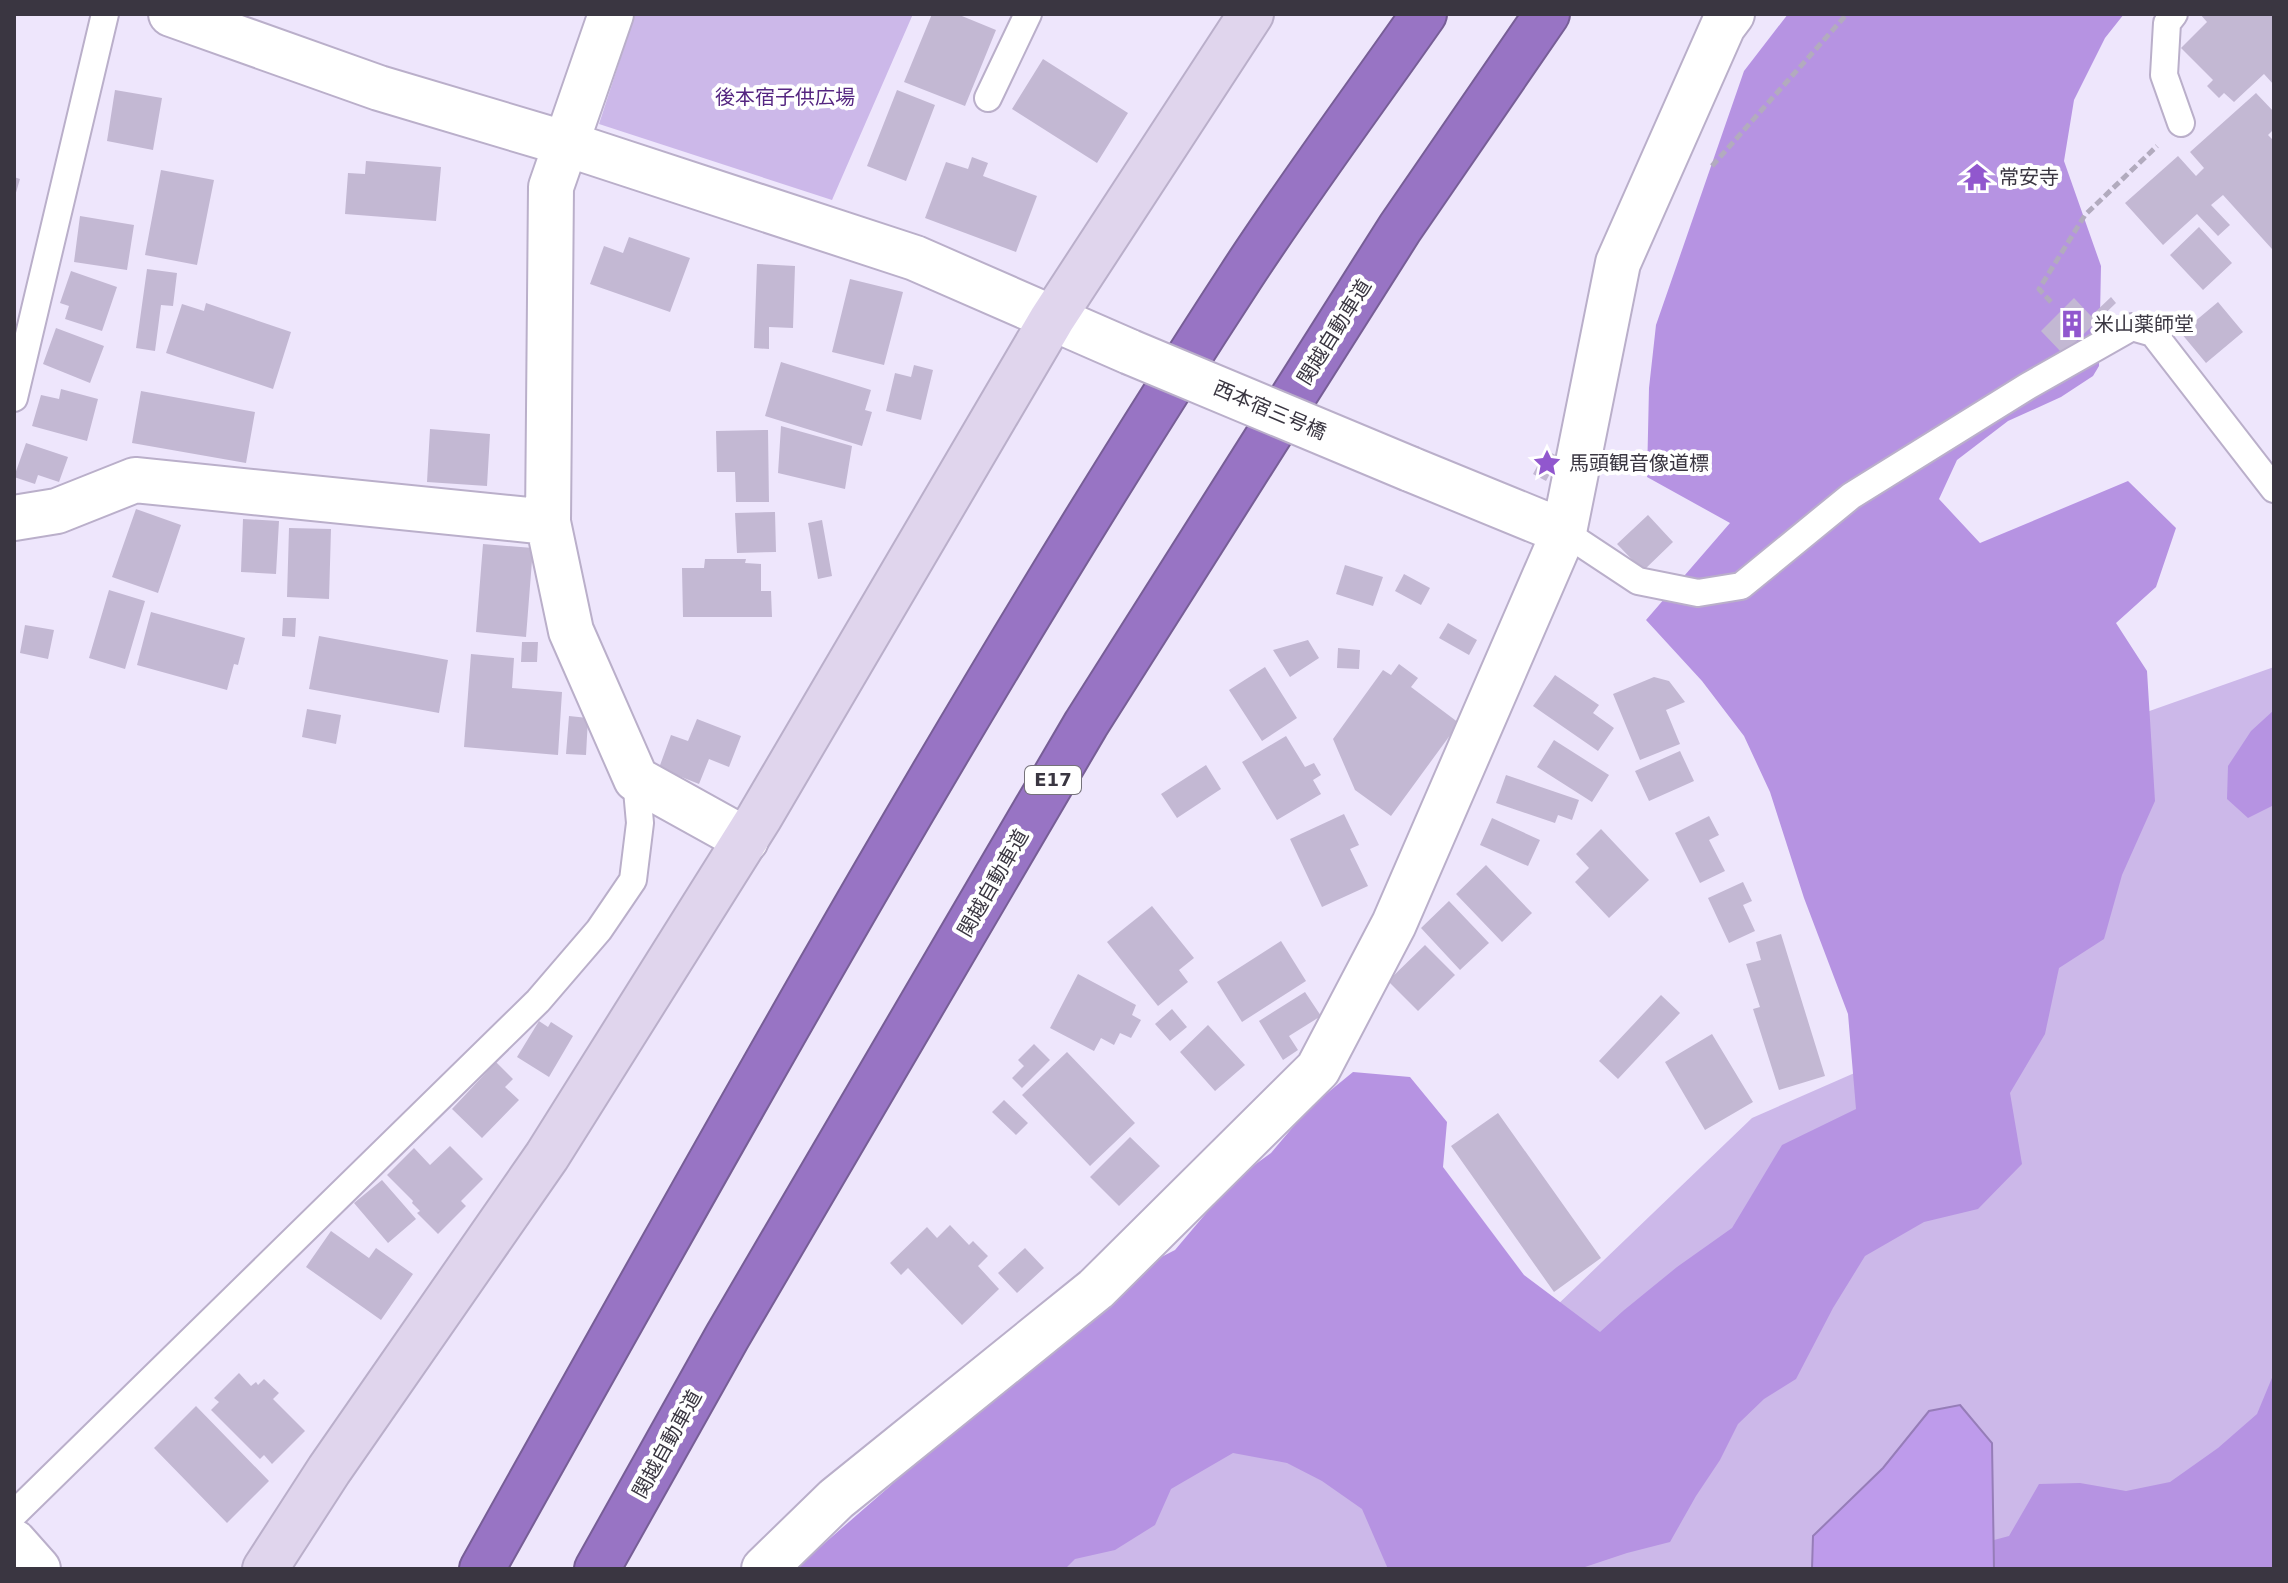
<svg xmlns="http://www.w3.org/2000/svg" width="2288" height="1583" font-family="'DejaVu Sans','Noto Sans JP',sans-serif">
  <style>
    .green { fill: #ccb8e9 }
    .forest { fill: #b693e2 }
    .water { fill: #be9beb; stroke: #967db8; stroke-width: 2 }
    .building { fill: #c3b8d3 }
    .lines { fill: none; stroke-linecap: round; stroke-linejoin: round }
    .lane-casing { stroke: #baafca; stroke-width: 30 }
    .street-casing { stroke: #baafca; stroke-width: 48 }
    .secondary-casing { stroke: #baafca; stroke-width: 48 }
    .highway-casing { stroke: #775e96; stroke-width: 48 }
    .path { stroke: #b2abbe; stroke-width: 5; stroke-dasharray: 8 4; stroke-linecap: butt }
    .lane { stroke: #fff; stroke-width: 26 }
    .street { stroke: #fff; stroke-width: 44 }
    .secondary { stroke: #e0d5ed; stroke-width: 44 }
    .highway { stroke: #9874c4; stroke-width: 44 }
    .street-bridge-casing { stroke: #baafca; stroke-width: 48; stroke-linecap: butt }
    .street-bridge { stroke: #fff; stroke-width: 44 }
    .labels { text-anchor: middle; stroke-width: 8; stroke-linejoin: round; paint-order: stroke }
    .shield { fill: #fff; stroke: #75727a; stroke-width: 2 }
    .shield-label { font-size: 18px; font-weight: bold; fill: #3a3641 }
    .park-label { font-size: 20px; fill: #552681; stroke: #fff }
    .poi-label { font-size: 20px; fill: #3a3641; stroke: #fff; text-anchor: start }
    .street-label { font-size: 20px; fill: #3a3641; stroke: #fff }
  </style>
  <rect width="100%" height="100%" fill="#eee6fc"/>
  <path class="green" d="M635,14H913L832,200L599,124Z
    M2274,667V1569H958L1553,1309L1752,1118L1891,1057L2107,726Z"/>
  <path class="forest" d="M1788,14H2124L2105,38L2074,100L2064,161L2101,266L2099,366L2093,376L2061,397L2008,421L1957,460L1939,499L1980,543L2128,481L2176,528L2156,587L2116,623L2147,671L2155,801L2122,875L2104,939L2059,968L2045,1034L2010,1093L2022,1164L1978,1209L1924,1222L1865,1256L1833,1308L1796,1379L1764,1399L1738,1424L1720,1460L1696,1496L1670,1542L1627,1553L1579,1569H1388L1362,1509L1322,1481L1287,1463L1233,1453L1171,1489L1155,1525L1115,1550L1075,1559L1065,1569H795L889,1487L936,1442L1134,1271L1175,1250L1235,1179L1271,1153L1309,1108L1353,1072L1410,1077L1447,1122L1443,1167L1524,1275L1600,1332L1623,1311L1677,1267L1732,1228L1782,1145L1856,1109L1848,1014L1804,898L1770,792L1744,736L1702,681L1646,620L1730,523L1647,477L1649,388L1656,325L1744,71Z
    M2274,710V805L2248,818L2227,799L2228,766L2251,731Z
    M2274,1373V1569H1962L1957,1550L2009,1536L2039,1484L2080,1483L2126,1491L2170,1482L2218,1448L2257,1414Z"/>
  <path class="water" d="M1960,1405L1992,1443L1994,1569H1812L1813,1536L1883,1468L1929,1411Z"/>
  <path class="building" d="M932,14H957L996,30L965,106L904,82Z
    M2200,14H2274V85L2264,74L2234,102L2224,93L2219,98L2207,86L2213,80L2181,48L2207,22Z
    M1043,59L1128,113L1097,163L1012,109Z
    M115,90L162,98L153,150L107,141Z
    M897,90L935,105L906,181L867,166Z
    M2256,93L2274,112V129L2268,135L2274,141V248L2272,249L2223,195L2211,205L2230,225L2218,236L2197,214L2163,245L2125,203L2178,156L2196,176L2204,168L2190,152Z
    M972,157L988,163L983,176L1037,196L1016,252L925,218L946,162L968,169Z
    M366,161L441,167L436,221L345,214L348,173L365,174Z
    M161,170L214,180L197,265L145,255Z
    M14,177L20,179L15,196H14Z
    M80,216L134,225L127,270L74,262Z
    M2199,227L2232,263L2203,290L2170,255Z
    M629,237L690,258L670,312L590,284L604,246L623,253Z
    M757,264L795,266L793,328L769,327V349L754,348Z
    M147,269L177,273L173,306L161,305L155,351L136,348Z
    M71,271L117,287L102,331L65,319L69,306L60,303Z
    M850,279L903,292L884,365L832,352Z
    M2111,297L2116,303L2063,354L2041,331L2074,298L2091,316Z
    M2218,302L2243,332L2206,363L2181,333Z
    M206,303L291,332L273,389L166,353L182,304L204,311Z
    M56,328L104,346L90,383L43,364Z
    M781,362L871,390L865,410L872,412L862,446L765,416Z
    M914,365L933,370L921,420L886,411L895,373L911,377Z
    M61,389L98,399L87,441L32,426L41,395L59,399Z
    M141,391L255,412L246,463L132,443Z
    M781,426L852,446L845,489L778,473Z
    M430,429L490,434L487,486L427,482Z
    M768,430L769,502H736L735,472H717L716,431Z
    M26,443L68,457L59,482L38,475L35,484L14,477Z
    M1546,450L1559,457L1546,481L1533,474Z
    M136,509L181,525L158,593L112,577Z
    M775,512L776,552L737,553L735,513Z
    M1648,515L1673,542L1643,571L1617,544Z
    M243,519L279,521L276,574L241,572Z
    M822,520L832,576L818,579L808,523Z
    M289,528L331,529L329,599L287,597Z
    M483,544L533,548L526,637L476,632Z
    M705,559H746L745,563L761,564V591H771L772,617H683L682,568H704Z
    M1345,565L1383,577L1373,606L1336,594Z
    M1404,574L1430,588L1421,605L1395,591Z
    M109,590L145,601L125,669L89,658Z
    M151,612L245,638L238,665L234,664L227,690L137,665Z
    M283,618H296L295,637L282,636Z
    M1448,623L1477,640L1469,655L1439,638Z
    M25,625L54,630L48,659L20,653Z
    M319,636L448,660L439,713L309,689Z
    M1308,640L1319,658L1290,677L1273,650Z
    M522,642H538L537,662H521Z
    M1338,648L1360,650L1359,669L1337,668Z
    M471,654L514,658L512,688L562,692L558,755L464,747Z
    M1399,664L1418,678L1411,687L1459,723L1391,816L1355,790L1333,739L1383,670L1391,675Z
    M1265,667L1297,718L1262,741L1229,690Z
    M1555,675L1599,705L1593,713L1614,728L1598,751L1533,706Z
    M1654,677L1669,681L1685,702L1666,710L1680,744L1640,760L1613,694Z
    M307,709L341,715L336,744L302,737Z
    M569,716L588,718L586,755L566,754Z
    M697,719L741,736L729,767L709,759L699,784L659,768L671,735L688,741Z
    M1286,736L1305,767L1314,763L1321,775L1313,780L1321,794L1277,820L1242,762Z
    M1554,740L1609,775L1592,802L1537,767Z
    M1680,751L1694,781L1649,801L1635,771Z
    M1206,765L1221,789L1177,818L1161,794Z
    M1506,775L1579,800L1572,820L1558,815L1555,823L1496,803Z
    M1344,814L1359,845L1350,849L1368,886L1322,907L1290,839Z
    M1709,816L1719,835L1709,840L1725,871L1700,883L1675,833Z
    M1492,818L1540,840L1528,866L1480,845Z
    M1601,829L1649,880L1609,918L1575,882L1589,868L1576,854Z
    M1486,865L1532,913L1502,942L1456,894Z
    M1743,882L1752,901L1743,905L1755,931L1729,943L1708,898Z
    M1449,901L1489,943L1460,970L1421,928Z
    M1152,906L1194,958L1179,970L1188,982L1158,1006L1107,942Z
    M1781,934L1825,1076L1779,1090L1753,1009L1760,1007L1746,964L1761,960L1756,942Z
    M1281,941L1306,981L1242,1022L1217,982Z
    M1425,945L1455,975L1418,1011L1388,981Z
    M1078,974L1136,1005L1132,1015L1141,1020L1131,1038L1120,1033L1114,1045L1101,1038L1094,1051L1050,1028Z
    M1305,992L1321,1016L1289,1036L1298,1050L1283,1060L1259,1021Z
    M1661,995L1680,1013L1618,1079L1599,1061Z
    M1172,1009L1187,1027L1170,1041L1155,1024Z
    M539,1021L548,1027L551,1022L573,1036L549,1077L517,1057Z
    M1208,1025L1245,1065L1215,1091L1180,1052Z
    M1712,1034L1753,1102L1705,1130L1665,1062Z
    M1034,1044L1050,1060L1022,1088L1012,1078L1024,1066L1018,1060Z
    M1067,1052L1135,1123L1090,1166L1022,1095Z
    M496,1062L513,1079L505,1087L519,1100L482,1138L452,1109Z
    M1004,1100L1028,1123L1016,1135L992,1112Z
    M1498,1113L1601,1258L1554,1292L1451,1146Z
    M1130,1137L1160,1166L1119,1206L1090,1177Z
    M450,1146L483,1179L461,1201L466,1206L438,1234L417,1213L420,1211L412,1203L413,1201L387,1175L414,1148L430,1165Z
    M382,1180L416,1219L388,1243L354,1203Z
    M950,1225L969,1245L973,1241L988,1256L978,1266L999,1289L962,1325L908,1268L901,1275L890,1263L927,1227L937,1238Z
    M331,1231L369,1258L376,1248L413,1274L381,1320L306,1267Z
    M1025,1248L1044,1268L1017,1293L998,1273Z
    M239,1373L251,1386L256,1382L258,1385L264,1379L279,1393L273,1399L305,1431L272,1464L264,1455L260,1459L211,1410L219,1402L214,1398Z
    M196,1406L269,1481L227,1523L154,1448Z"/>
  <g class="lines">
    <defs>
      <path id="lane" d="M2174,14L2167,23L2164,75L2181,123
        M988,98L1028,14
        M14,398L105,14
        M1564,532L1638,581L1698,593L1741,586L1851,496L2028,386L2132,327L2153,333L2274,489
        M14,1514L538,1001L599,930L633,880L640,823L636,779"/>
      <path id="street" d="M171,14L379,88L567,144L915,258L1130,352
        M611,14L551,187L548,522L571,631L636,779L746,840
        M1410,469L1564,532
        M14,518L57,511L135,480L548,522
        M14,1542L38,1569
        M764,1569L836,1499L1096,1289L1318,1069L1394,924L1564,532L1618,263L1723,26L1732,14"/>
      <path id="secondary" d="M265,1569L329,1470L547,1156L759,818L1052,319L1251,14"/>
      <path id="highway" d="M482,1569C726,1133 968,695 1241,276C1299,187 1363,101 1424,14
        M597,1569L727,1337L1086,724L1400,228L1547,14"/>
    </defs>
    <use href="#lane" class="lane-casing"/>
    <use href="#street" class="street-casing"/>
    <use href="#secondary" class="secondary-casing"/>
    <use href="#highway" class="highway-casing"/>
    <path class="path" d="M1712,166L1847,14
      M2051,302L2039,289L2085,215L2157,146"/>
    <use href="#lane" class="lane"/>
    <use href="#street" class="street"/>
    <use href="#secondary" class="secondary"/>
    <use href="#highway" class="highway"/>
    <defs>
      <path id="street-bridge" d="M1130,352L1410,469"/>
    </defs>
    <use href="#street-bridge" class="street-bridge-casing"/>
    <use href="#street-bridge" class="street-bridge"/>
  </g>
  <defs>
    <symbol id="temple-bare" viewBox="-9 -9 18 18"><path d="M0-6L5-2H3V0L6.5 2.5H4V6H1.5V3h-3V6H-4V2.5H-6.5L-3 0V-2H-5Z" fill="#9157ce" stroke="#fff" stroke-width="2.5" paint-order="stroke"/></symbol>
    <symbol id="building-bare" viewBox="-9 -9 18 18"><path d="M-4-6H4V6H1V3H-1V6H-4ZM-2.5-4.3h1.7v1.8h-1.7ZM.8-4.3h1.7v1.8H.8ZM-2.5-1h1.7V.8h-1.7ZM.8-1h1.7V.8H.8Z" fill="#9157ce" stroke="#fff" stroke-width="2.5" paint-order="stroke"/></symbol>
    <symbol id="sight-bare" viewBox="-9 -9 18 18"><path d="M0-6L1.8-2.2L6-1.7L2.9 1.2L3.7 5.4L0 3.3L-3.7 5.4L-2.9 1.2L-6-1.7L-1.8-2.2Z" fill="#9157ce" stroke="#fff" stroke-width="2.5" paint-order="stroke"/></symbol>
  </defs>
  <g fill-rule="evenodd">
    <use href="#temple-bare" x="1957" y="157" width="40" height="40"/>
    <use href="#building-bare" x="2052" y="304" width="40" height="40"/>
    <use href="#sight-bare" x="1527" y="443" width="40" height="40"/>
  </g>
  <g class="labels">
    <rect class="shield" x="1025" y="766" width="56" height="28" rx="6"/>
    <g class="shield-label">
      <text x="1053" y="786">E17</text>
    </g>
    <g class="park-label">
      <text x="785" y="104">後本宿子供広場</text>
    </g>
    <g class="poi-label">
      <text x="1999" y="184">常安寺</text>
      <text x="2094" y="331">米山薬師堂</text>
      <text x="1569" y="470">馬頭観音像道標</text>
    </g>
    <g class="street-label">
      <text transform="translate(1334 332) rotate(-58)" y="7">関越自動車道</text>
      <text transform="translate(1270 410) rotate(23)" y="7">西本宿三号橋</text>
      <text transform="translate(993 883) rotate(-60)" y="7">関越自動車道</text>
      <text transform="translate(667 1444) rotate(-61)" y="7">関越自動車道</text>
    </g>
  </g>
  <rect width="2288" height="1583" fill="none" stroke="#3a3641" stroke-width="32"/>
</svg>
